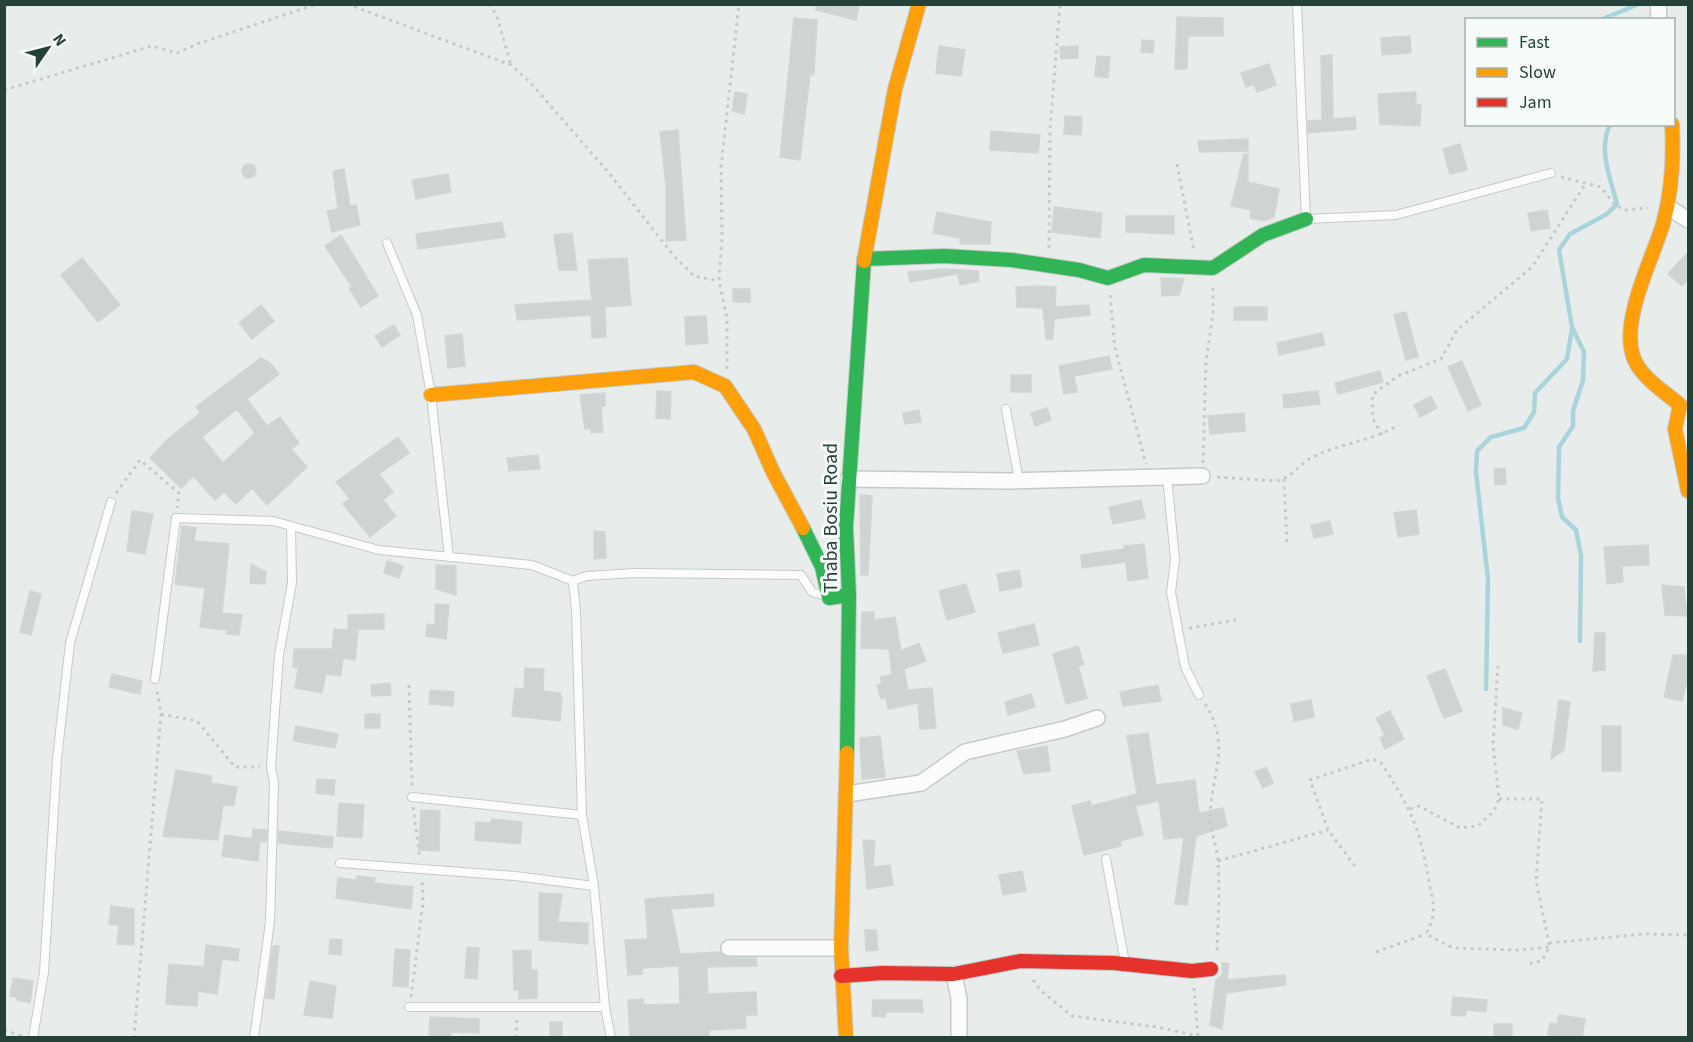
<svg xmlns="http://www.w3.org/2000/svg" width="1693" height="1042" font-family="'Source Sans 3',sans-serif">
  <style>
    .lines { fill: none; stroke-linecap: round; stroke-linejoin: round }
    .stream { stroke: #a9d4db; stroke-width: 4.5 }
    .building { fill: #cfd4d2; stroke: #d1d6d4; stroke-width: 1.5; fill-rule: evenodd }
    .lane-casing { stroke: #c5cac8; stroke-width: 10 }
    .street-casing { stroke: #c5cac8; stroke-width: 18 }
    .fast-casing { stroke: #c3cbc8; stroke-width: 16 }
    .slow-casing { stroke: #c3cbc8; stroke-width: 16 }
    .jam-casing { stroke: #c3cbc8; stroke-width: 16 }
    .path { stroke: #c3ccca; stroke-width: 3; stroke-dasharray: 3 4.5; stroke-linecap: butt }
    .lane { stroke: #fcfcfc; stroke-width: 8 }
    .street { stroke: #fcfcfc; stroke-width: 15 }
    .fast { stroke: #30b455; stroke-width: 14 }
    .slow { stroke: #ff9f0a; stroke-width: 14 }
    .jam { stroke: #e5322d; stroke-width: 14 }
    .labels { text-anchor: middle; stroke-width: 6; stroke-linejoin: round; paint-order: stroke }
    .street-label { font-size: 20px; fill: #24423a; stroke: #f7fbf9 }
  </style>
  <rect width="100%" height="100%" fill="#e8edeb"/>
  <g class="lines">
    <path class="stream" d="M1600,20L1639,4
      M1580,641L1581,555L1576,530L1562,517L1558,498L1559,447L1573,426V411L1583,380L1584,352L1572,327L1559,250L1570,234L1607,214L1617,204C1610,177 1598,150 1610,124
      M1486,689L1488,579L1476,472L1477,451L1491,437L1524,428L1534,412L1535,393L1567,359L1572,328"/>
  </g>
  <path class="building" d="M816,4H859L856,20L816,10Z
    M1177,17L1223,18V36H1188L1187,69H1175Z
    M794,18L817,20L814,75L810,74L800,160L780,157Z
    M1410,36L1411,53L1382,55L1381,38Z
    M1142,40L1154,41L1153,53L1141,52Z
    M939,46L965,50L961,76L936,73Z
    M1078,46V58L1061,59L1060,47Z
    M1332,55L1333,119L1355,117L1356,129L1308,133V121L1322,120L1321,56Z
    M1097,56L1110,57L1108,78L1095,76Z
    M1269,64L1276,85L1257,92L1254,84L1246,87L1241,73Z
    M735,92L747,94L744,114L732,111Z
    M1416,92V105H1421L1420,126L1380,124L1378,94Z
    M1065,116L1082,117L1081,135L1064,134Z
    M678,130L686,240L666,241V185L660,132Z
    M991,131L1040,135L1038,153L990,150Z
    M1248,139V151L1200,152L1199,147L1198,141Z
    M1460,144L1467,170L1450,174L1443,149Z
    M1244,154H1248V182L1279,189L1274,217L1264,221L1250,218L1251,210L1231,206Z
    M242 171a7 7 0 1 1 14 0a7 7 0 1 1-14 0Z
    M344,169L350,206L356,205L360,225L332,232L327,211L338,209L333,171Z
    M448,174L451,192L416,199L412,180Z
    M1054,207L1102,213L1100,238L1052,232Z
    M1547,210L1550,228L1531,231L1528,213Z
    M937,212L991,222L990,244H960V238L933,233Z
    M1126,216H1174V234L1126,232Z
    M502,222L505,237L418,249L416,234Z
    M572,233L577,270H559L554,235Z
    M341,235L378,296L361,307L349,288L352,287L325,246Z
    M1689,251V279L1682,286L1668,274Z
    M82,258L120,305L98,322L61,275Z
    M627,258L631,305L605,307L606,337L592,338L591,315L517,320L515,305L592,300L588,260Z
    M944,269L978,271L979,281L960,285L958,274L910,282L908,272Z
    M1161,278L1184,279L1179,295L1162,296Z
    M1040,286L1056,287L1055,307L1089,305L1090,315L1054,319L1053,339H1046L1043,308L1017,307L1016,287Z
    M733,289H750V302H733Z
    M261,305L274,321L252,339L239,323Z
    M1234,307H1267V320H1234Z
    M1406,312L1418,357L1406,360L1394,315Z
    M706,316L708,343L686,345L685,317Z
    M394,325L400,335L382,347L375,336Z
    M1322,333L1325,345L1279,355L1277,343Z
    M462,334L465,366L448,368L445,336Z
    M1109,356L1112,369L1074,376L1077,392L1064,394L1059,366Z
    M261,358L270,363L279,374L247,399L267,426L280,417L299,443L291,449L307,467L267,505L252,488L236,504L224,492L215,500L193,476L181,488L150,458L167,440L200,413L196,407ZM237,409L255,433L223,463L202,437Z
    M1462,361L1481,405L1468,411L1448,367Z
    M1380,371L1383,382L1338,394L1335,383Z
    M1011,375H1031V392H1011Z
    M657,391L671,392L670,419L656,418Z
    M1318,391L1320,404L1284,408L1283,395Z
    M605,393V406H601L603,432L591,433V428L585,429L580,395Z
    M1431,396L1437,408L1420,417L1414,405Z
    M1047,408L1051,420L1035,426L1031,413Z
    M919,410L921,422L905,424L903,413Z
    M1244,413L1245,431L1210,434L1208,416Z
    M398,437L409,453L379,474L393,492L383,500L396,516L370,537L343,504L350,499L336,482Z
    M538,455L540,469L509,471L507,458Z
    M1505,468L1506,484L1495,485L1494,469Z
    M860,495L872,496L868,575H861Z
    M1141,500L1145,518L1113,524L1109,507Z
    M1416,510L1419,534L1398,537L1394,513Z
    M132,511L153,514L145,554L127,551Z
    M1330,521L1333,534L1314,538L1311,525Z
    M182,526L196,528L194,541L229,544L222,613L242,615L239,635L227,634V630L200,627L205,588L175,584Z
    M594,531L605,532L606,558L594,559Z
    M1144,544L1148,578L1128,581L1126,562L1082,568L1081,555L1124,549V546Z
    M1648,545L1649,565L1622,566L1623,582L1607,584L1604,547Z
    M387,561L403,566L399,578L384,573Z
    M251,564L266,572L265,584L250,583Z
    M436,565L456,566V595L436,589Z
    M1019,570L1022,587L1000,591L997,574Z
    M966,584L975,612L947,620L939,591Z
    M1662,585L1684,587L1687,616L1665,615Z
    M30,591L41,594L31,635L20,632Z
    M435,604L449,605L446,639L426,636L427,624L435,625Z
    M862,612H874V620L895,617L901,651L919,643L926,661L904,669L908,690L932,688L936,728L920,729L918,703L888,709L886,698L881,699L877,685L882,684L880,677L892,674L889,649L861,648Z
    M384,614V629H348V615Z
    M1034,624L1039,645L1003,653L998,633Z
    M334,629L358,631L355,660L343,658L341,676L326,674L322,693L295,688L298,668L293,667L294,649H332Z
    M1595,633H1605V670L1593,671Z
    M1078,646L1084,664L1078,666L1087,698L1066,704L1053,654Z
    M1673,655H1689V674L1682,701L1664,697Z
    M525,668L544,669L543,691L560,693L562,699L560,721L512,716L515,688L524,689Z
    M1445,669L1462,711L1444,718L1427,676Z
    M112,674L142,681L140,694L109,687Z
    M390,683L391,695L372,696L371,685Z
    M1158,685L1161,701L1123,706L1120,692Z
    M430,690L454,692L453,706L429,704Z
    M1031,694L1035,707L1008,715L1005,702Z
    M1311,700L1314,717L1294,721L1291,704Z
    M1559,700L1570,702L1564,750L1551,759Z
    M1503,708L1522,713L1518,729L1503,725Z
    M1390,711L1404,739L1385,749L1380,738L1385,735L1376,718Z
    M365,714H380V728H365Z
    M296,726L338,734L335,748L293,741Z
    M1602,726H1621V771H1602Z
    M1148,733L1156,785L1195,780L1199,813L1223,808L1227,826L1196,836L1187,905L1175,904L1184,837L1164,839L1159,801L1135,806L1143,835L1120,841L1121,846L1084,855L1072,806L1090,801L1091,806L1137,794L1127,736Z
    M880,736L885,777L862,779L860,738Z
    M1047,746L1050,771L1024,774L1017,751Z
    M1266,767L1273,783L1263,788L1255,772Z
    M176,770L212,776L211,783L237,787L234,806L223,805L218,840L163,836Z
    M317,779L335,780L334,795L316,793Z
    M339,803L364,805L362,838L337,836Z
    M421,810L440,811L439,851L419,850Z
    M492,819L522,822L520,844L475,840L476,822L491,823Z
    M253,829L267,830L266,842L260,841L258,861L222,856L225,835L252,839Z
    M279,831L333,837L332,848L278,843Z
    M863,840L875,841L873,867L890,865L893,885L867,889Z
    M1022,871L1026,891L1003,895L999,875Z
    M357,876L375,878L374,883L413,887L411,909L336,898L338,878L357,880Z
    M539,893L562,894L558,922L588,923V944L539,940Z
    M713,894L714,906L671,909L680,954L720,952L728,958H756L757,966L707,967L708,994L756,992L757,1015H745L746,1028L709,1030L710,1038H630L628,1000L643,999V1005L680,1004L679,966L642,968L643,974L628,975L625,940L648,939L645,899Z
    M111,906L134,909V945L117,944L119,925L109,924Z
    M865,930H876L878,950L866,951Z
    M330,939L342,940L341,955L329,954Z
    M206,945L239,949L238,961L222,959L217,994L198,991L197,1006L166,1004L169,964L204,967Z
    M273,946H279L274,999L266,998Z
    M467,947L479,948L477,979L465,978Z
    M395,949L410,950L408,987L393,986Z
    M531,950V970H537V998L519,999V990H514L513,951Z
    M1222,963L1229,964L1227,980L1285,975L1286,985L1226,993L1222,1029L1210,1025L1216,980L1223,974Z
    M13,978L33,981L30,1003L17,1000V997L10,996Z
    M310,981L336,986L332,1018L304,1015Z
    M1453,997L1487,1000L1486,1012L1466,1010L1465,1016L1451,1015Z
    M873,1000H922L923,1012H886L885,1017L872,1016Z
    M1559,1015L1585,1019L1582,1038H1547L1550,1023L1557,1024Z
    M430,1017L479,1019V1033L451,1032V1038H429Z
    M550,1022H562V1038H550Z
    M1494,1024H1512V1038H1494Z"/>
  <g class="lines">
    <defs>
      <path id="lane" d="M1297,4L1306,219L1396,215L1551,173
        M387,243L417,315L431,395L449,557
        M1006,409L1019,481
        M1167,477L1175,559L1171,592L1185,667L1199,695
        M573,581L576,611L582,815L594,886L605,1007L611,1038
        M155,679L176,518L273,521L379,550L532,565L573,581L586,576L635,573L801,575L812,592L825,596
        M412,797L582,815
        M1106,859L1125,963
        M340,863L515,876L594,886
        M409,1007H605
        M33,1038L44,972L57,759L70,643L111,502
        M254,1038L270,922L274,783L271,767L279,655L292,583L291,526"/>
      <path id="street" d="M1658,4L1659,20
        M1668,207L1688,220
        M848,479L1008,481L1202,476
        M847,794L921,783L965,752L1065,729L1097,718
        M729,948H841
        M954,974L959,999V1038"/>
      <path id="fast" d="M864,259L944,256L1012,260L1079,270L1108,278L1144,265L1213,268L1263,235L1306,219
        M803,528L822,567L829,598L849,595
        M847,753L849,595L846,527L864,261"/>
      <path id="slow" d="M1672,124C1674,158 1672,191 1663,224C1652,260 1621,319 1633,356C1639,376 1665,392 1680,405L1675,429L1688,491
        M864,261L895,89L919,4
        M431,395L694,372L725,386L754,429L773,472L803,528
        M846,1038L841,948L847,753"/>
      <path id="jam" d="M841,976L882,973L954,974L1020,961L1114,963L1192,971L1211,969"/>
    </defs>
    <use href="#lane" class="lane-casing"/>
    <use href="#street" class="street-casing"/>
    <use href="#fast" class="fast-casing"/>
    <use href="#slow" class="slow-casing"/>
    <use href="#jam" class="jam-casing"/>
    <path class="path" d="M347,4L511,65L529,81L609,173L673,255L694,276L719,281
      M489,4L497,16L511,65
      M4,90L152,46L177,53L197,44L317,4
      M1177,164L1194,251
      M1561,177L1601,187L1615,205L1625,210L1648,208
      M1049,248L1050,129L1060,4
      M1110,295L1115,348L1146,464
      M727,369V318L719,281L722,239L721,167L739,4
      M1382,435L1373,419L1372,395L1398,376L1441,359L1457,330L1532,267L1586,183
      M1203,463L1206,361L1213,314V284
      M1217,477L1276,481C1291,478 1298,466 1311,458C1336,444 1370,442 1399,425
      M1284,479L1287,545
      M116,493L140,460L179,493L177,508
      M1189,628L1236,620
      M409,685L412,788
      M1205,704C1232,746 1211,774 1210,816C1210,831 1217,846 1218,861C1220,892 1218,923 1217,954
      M161,714L197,721L235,767H260
      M1499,799H1542L1536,881L1549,943L1547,953L1541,961L1528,964
      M413,807L420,859
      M1410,809L1419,806L1460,828L1478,826L1494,811L1499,799L1493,744L1498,666
      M1218,861L1328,830
      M1355,866L1328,830L1310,780L1373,759L1381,763L1385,769C1411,809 1420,830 1428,876C1432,902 1439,909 1426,934L1453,948L1519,950L1549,947
      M1549,943L1645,934L1688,935
      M1376,952L1426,934
      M1033,980L1040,990L1072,1016L1157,1027L1198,1036
      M1194,988L1198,1036L1204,1038
      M411,997L423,902L422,878
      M4,1030L24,1037
      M134,1038L161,714L157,690
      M516,1038L517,1018"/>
    <use href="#lane" class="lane"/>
    <use href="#street" class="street"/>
    <use href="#fast" class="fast"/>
    <use href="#slow" class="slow"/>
    <use href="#jam" class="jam"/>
  </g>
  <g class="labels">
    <g class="street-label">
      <text transform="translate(830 518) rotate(-90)" y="7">Thaba Bosiu Road</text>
    </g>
  </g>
  <rect width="1693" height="1042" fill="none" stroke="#24423a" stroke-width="12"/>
  <rect x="1465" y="18" width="210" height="108" fill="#f7fbf9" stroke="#a3b1ad" stroke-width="1.5"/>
  <rect x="1477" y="38" width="30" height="9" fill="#30b455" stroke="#a3b1ad" stroke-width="1.5"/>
  <text x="1519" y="48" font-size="18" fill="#24423a">Fast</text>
  <rect x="1477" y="68" width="30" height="9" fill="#ff9f0a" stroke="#a3b1ad" stroke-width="1.5"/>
  <text x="1519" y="78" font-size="18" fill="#24423a">Slow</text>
  <rect x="1477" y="98" width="30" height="9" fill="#e5322d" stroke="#a3b1ad" stroke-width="1.5"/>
  <text x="1519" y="108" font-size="18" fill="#24423a">Jam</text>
  <g transform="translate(48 48) rotate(55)" stroke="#f7fbf9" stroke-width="4.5" paint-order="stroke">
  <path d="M0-4.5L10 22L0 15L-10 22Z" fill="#24423a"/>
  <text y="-9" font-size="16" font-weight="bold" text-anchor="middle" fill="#24423a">N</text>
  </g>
</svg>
